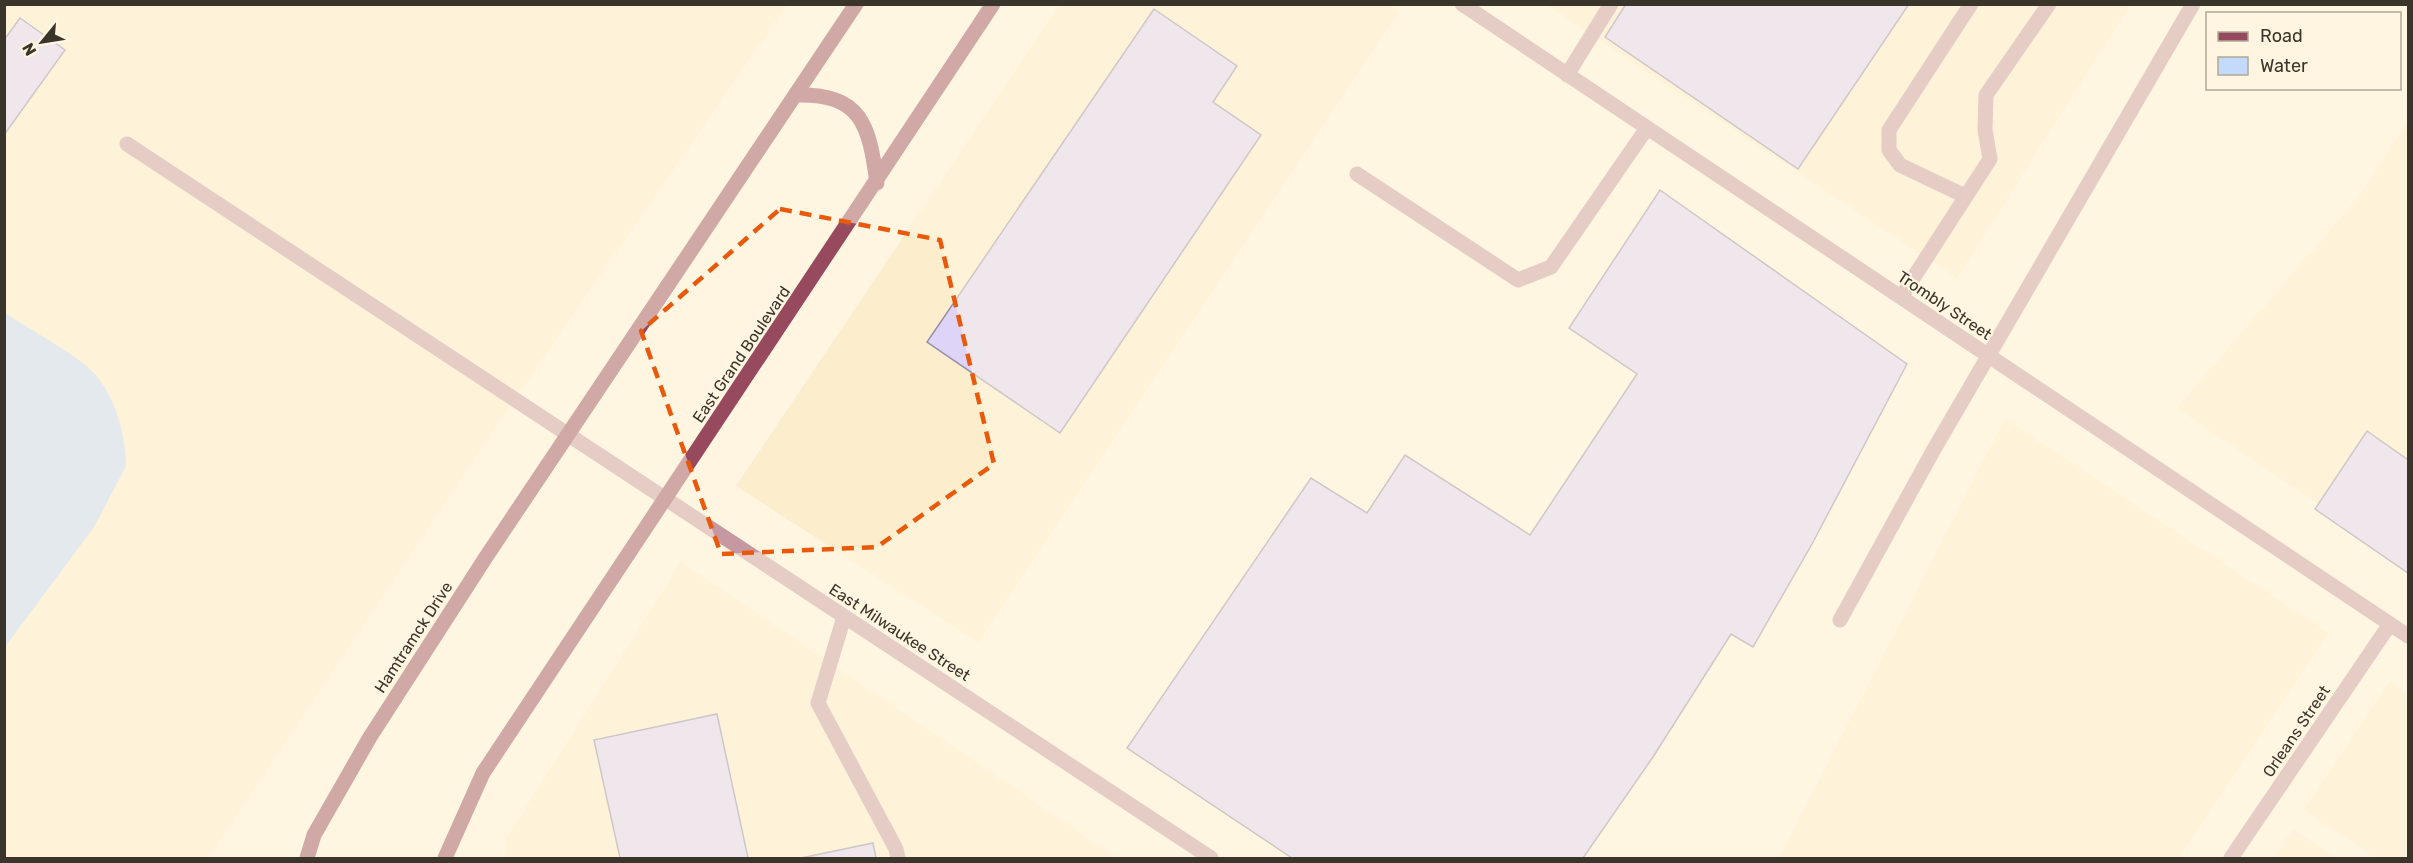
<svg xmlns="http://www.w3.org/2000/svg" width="2413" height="863" font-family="Rubik,sans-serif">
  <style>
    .built { fill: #fcedcc }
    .water { fill: #c4dafa }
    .building { fill: #ded4f8; stroke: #958fa7; stroke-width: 1.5 }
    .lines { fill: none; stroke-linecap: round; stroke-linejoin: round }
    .minor { stroke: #c699a2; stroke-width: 15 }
    .major { stroke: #974a5d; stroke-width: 15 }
    .marked { fill: none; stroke: #e8590c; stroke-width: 4.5; stroke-dasharray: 12 8; stroke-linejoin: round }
    .labels { text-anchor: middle; stroke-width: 4.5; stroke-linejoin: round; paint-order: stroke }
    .street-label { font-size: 16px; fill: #39352b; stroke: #fff5e1 }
  </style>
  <rect width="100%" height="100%" fill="#fff5e1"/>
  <path class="built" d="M1388,4L1399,12L978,642L736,486L1059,5Z
    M5,5H787L490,435L208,858H5Z
    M1547,5H2130L1957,278Z
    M2408,121V565L2177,408L2358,198Z
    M2005,419L2328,633L2179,858H1779Z
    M681,562L1117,858H504L507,837Z
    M2390,681L2408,694V858H2376L2304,810Z
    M2293,829L2336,858H2273Z"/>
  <path class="water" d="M5,313C29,329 74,353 93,372C115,395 126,436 126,466L94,527L5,647Z"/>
  <path class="building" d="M1626,4H1909L1798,169L1605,37Z
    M1154,9L1237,66L1213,102L1261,135L1060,433L927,342Z
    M20,18L65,50L4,135V40Z
    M1660,190L1907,364L1812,544L1753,647L1731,634L1653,757L1583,858H1292L1127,748L1311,478L1367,513L1405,455L1530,535L1637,374L1569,328Z
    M2367,431L2408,460V573L2315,509Z
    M717,714L748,858H620L594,740Z
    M873,843L876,858H801Z"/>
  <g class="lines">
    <path class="minor" d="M1462,4L2408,636
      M1567,75L1611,4
      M127,144L1211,858
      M1357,174L1518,280L1551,267L1647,128
      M1965,196L1900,165L1889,150V130L1971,4
      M1901,297L1990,159L1985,130L1986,95L2049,4
      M844,617L818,703L896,849L898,858
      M1840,620L1933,451L2193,4
      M2231,858L2390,624"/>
    <path class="major" d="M795,95C862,93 869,125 877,183
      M307,858L314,835L370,737L486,557L856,4
      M445,858L483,773L993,4"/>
  </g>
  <path d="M0 0H2413V863H0ZM780,209L940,240L994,464L877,547L721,554L641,331Z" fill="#fff5e1" fill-opacity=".55" fill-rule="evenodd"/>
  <path class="marked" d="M780,209L940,240L994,464L877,547L721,554L641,331Z"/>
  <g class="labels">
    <g class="street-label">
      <text transform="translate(1945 305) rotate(34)" y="6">Trombly Street</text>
      <text transform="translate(741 354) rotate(-56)" y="6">East Grand Boulevard</text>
      <text transform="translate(900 632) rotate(33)" y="6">East Milwaukee Street</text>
      <text transform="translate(413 637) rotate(-57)" y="6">Hamtramck Drive</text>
      <text transform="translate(2296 731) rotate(-56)" y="6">Orleans Street</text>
    </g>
  </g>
  <rect width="2413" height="863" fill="none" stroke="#39352b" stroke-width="12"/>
  <rect x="2206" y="12" width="195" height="78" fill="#fff5e1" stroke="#b0a898" stroke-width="1.5"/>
  <rect x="2218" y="32" width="30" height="9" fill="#974a5d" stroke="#b0a898" stroke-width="1.5"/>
  <text x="2260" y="42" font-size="18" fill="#39352b">Road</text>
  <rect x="2218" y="57" width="30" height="18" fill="#c4dafa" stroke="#b0a898" stroke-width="1.5"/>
  <text x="2260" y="72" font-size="18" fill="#39352b">Water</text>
  <g transform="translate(42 42) rotate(240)" stroke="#fff5e1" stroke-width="4.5" paint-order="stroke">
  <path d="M0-4.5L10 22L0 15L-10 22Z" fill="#39352b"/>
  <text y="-9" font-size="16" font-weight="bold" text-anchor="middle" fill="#39352b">N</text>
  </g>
</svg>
